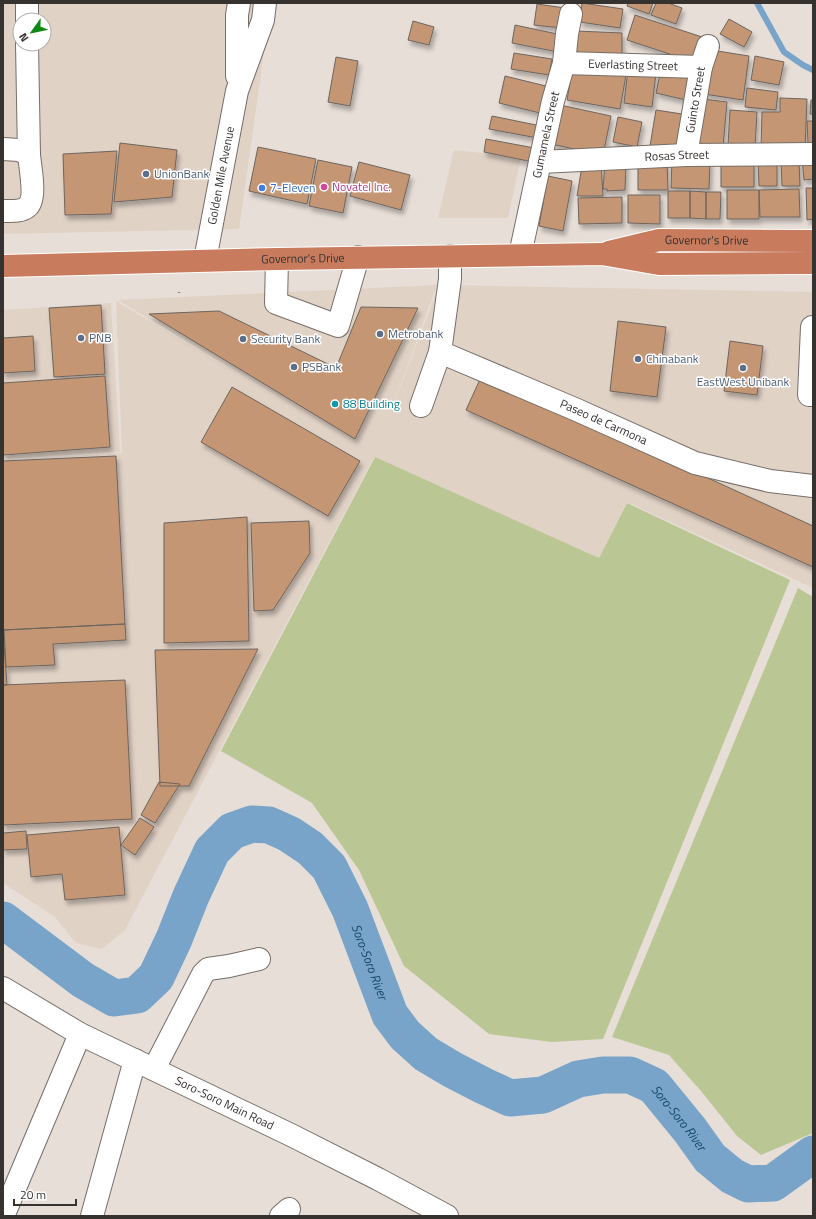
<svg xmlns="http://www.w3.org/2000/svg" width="816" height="1219" font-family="'Titillium Web',sans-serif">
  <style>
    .built { fill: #e1d2c6; fill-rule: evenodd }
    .green { fill: #bac795 }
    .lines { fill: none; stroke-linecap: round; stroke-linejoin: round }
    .stream { stroke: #78a4ca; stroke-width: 6 }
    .river { stroke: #78a4ca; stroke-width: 37 }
    .building { fill: #c49673; stroke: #6d6560; filter: url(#shadow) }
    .minor-casing { stroke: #766e68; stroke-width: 24 }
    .highway-casing { stroke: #fff; stroke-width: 24 }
    .path { stroke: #88827e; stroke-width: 2.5; stroke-dasharray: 1 3; stroke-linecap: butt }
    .minor { stroke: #fff; stroke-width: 22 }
    .highway { stroke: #c87b5d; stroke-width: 22 }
    .service-dot { fill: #5c6f8a; stroke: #fff; stroke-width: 1.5 }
    .hotel-dot { fill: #d1479c; stroke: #fff; stroke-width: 1.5 }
    .shop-dot { fill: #3f7fe0; stroke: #fff; stroke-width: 1.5 }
    .culture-dot { fill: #0f9aa8; stroke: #fff; stroke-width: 1.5 }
    .labels { text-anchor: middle; stroke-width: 3; stroke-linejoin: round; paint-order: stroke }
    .street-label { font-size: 12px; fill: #363230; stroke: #fff }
    .service-label { font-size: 12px; fill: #4e5e75; stroke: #fff; text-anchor: start }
    .hotel-label { font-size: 12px; fill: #b23c85; stroke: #fff; text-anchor: start }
    .shop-label { font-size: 12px; fill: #366cbe; stroke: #fff; text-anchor: start }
    .culture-label { font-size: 12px; fill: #0d838f; stroke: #fff; text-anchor: start }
    .water-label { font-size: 13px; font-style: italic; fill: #14466c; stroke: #fff }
  </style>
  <defs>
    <filter id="shadow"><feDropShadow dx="2.5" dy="4.5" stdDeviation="2" flood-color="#0004"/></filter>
  </defs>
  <rect width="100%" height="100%" fill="#e7ded7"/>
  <path class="built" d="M3,3H271L239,229L3,234ZM20,20H44V44H20Z
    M454,150L521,157L508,218H438Z
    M437,285L386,425L439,285L813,292V588L627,502L599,558L374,457L125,930L102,949L76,943L55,917L3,883V460L122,453L116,301L303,413L118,300Z
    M111,303L120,452L3,459V310Z"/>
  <path class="green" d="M375,457L599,558L627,503L790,580L603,1039L552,1042L489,1034L404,966L359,870L312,803L221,751Z
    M798,588L813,597V1133L761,1155L737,1136L701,1091L669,1055L612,1037Z"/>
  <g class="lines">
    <path class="stream" d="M757,3L784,52L803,65L813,70"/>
    <path class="river" id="s1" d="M3,920L83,980L114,998L137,995L156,977L174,939L191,896L212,851L232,831L252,824L269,825L289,834L310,848L329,867L350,909L390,1015L405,1035L426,1054L453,1070L484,1086L510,1098L543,1095L578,1079L603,1075H630L654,1086L690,1130L710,1158L732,1176L748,1184L773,1183L813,1154"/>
  </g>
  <path class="building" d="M582,3L623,9L620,28L580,22Z
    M628,3H653L649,14L627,6Z
    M656,3H668L682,8L676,24L651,15Z
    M537,4L565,8L562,28L534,25Z
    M635,15L702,37L694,62L627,40Z
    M729,19L752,32L744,47L720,34Z
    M413,21L434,27L429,45L408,40Z
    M515,25L562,35L558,52L512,43Z
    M577,31L622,33V55L576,53Z
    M711,50L749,56L743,100L704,94Z
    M514,53L552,59L549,75L511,69Z
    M755,56L784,62L779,85L751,80Z
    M336,57L358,61L350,106L328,102Z
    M573,65L626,75L620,109L567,100Z
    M628,69L656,73L652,107L624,103Z
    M661,69L691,75L686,100L656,93Z
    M505,76L550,87L544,114L499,103Z
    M747,88L778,92L776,110L745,107Z
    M780,98L807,99L805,148L761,147L762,112H780Z
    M703,99L727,102L723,147L698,145Z
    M811,100H813V114H810Z
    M560,105L611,116L603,155L551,144Z
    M656,110L682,114L676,150L650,146Z
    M730,110L757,112L755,147L728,145Z
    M492,116L546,127L543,139L489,129Z
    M618,117L642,122L637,147L613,142Z
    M807,121H813V143H808Z
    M486,139L540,149L538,163L484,152Z
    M120,143L177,150L172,197L114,202Z
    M258,147L316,159L307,204L249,191Z
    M117,151L111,214L65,215L63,154Z
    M721,156H754V187H721Z
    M813,157V179L804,180L802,158Z
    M318,160L352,167L343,213L309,206Z
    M672,160L710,161L709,189L671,188Z
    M758,160H777V186H759Z
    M799,161L800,186H782L781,162Z
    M359,162L410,175L401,210L350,196Z
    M667,162L668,190H638V164Z
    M601,163L603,196H577L582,166Z
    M605,163H626L625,190L607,191V189H603Z
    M548,176L572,181L563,231L539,226Z
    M806,188H813V219L807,220Z
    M799,189L800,217H760L759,190Z
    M727,190H759V219H727Z
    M668,191H690V218H668Z
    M690,191L706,192V219L690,218Z
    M706,192H721L720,219H706Z
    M628,195H660V224L628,223Z
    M622,197V223L579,224L578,198Z
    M101,305L105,374L54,377L49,308Z
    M361,307L418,308L355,439L149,314L219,311L336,368Z
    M618,321L666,327L657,397L610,391Z
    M33,336L35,371L3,373V338Z
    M730,341L763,346L757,395L724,391Z
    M482,375L813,526V567L466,410Z
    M105,376L110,447L3,455V383Z
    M232,387L360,461L328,516L201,442Z
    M116,456L125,624L3,630V461Z
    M247,517L249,641L164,643V523Z
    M309,521L310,553L273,610L254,611L251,523Z
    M125,624L126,640L53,644L55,665L6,667L4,630Z
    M3,630L7,685H3Z
    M258,649L189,786H160L155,650Z
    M125,680L132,819L3,825V685Z
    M159,782L180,784L155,823L141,815Z
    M140,818L154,827L135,855L121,845Z
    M119,827L125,895L65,900L62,874L31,877L27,835Z
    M26,831L27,849L3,850V833Z"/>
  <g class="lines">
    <defs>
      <g id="minor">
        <path d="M27,3V20"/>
        <path d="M27,44L29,155"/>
        <path id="s2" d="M564,63L701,67"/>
        <path d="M237,76V15L239,3"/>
        <path d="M3,149L19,150L29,155C30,167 37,199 27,207C21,212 11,211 3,211"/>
        <path id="s3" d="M686,155L701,67L708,46"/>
        <path id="s4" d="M540,162L686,155L813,154"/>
        <path id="s5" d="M520,255L553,101L564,63L567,34L571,14"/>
        <path d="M277,259L276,303L338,326L358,257"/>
        <path id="s6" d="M205,260L237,91L263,20L265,3"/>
        <path d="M812,327L809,395H813"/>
        <path id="s7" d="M440,352L577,410L695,463L770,481L813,486"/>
        <path d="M421,406L440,352L450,279V256"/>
        <path id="s8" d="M3,988L80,1034L291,1135L378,1179L447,1216"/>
        <path d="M154,1069L203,974L208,969L229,966L259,959"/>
        <path d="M4,1214L80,1034"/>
        <path d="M92,1216L135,1060"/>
        <path d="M281,1216L289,1209"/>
      </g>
      <g id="highway">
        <path id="s9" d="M609,252L659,240L813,241"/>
        <path id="s10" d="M3,266L277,259L602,254L659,264L813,263"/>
      </g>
    </defs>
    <use href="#minor" class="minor-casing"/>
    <use href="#highway" class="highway-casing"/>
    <path class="path" d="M179,292V295"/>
    <use href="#minor" class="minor"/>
    <use href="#highway" class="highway"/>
  </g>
  <g class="service-dot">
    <circle cx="146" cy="174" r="4"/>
    <circle cx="380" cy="334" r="4"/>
    <circle cx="81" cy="338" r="4"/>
    <circle cx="243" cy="339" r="4"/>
    <circle cx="638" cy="359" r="4"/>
    <circle cx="294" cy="367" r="4"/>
    <circle cx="743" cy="368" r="4"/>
  </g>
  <circle class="hotel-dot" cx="324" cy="187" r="4"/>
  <circle class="shop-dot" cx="262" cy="188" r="4"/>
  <circle class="culture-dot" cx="335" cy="404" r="4"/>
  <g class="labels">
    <g class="street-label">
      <text dy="4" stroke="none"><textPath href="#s2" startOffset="69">Everlasting Street</textPath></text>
      <text dy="4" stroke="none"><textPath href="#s3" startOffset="56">Guinto Street</textPath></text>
      <text dy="4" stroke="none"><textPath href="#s5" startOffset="123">Gumamela Street</textPath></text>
      <text dy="4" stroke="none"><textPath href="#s4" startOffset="137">Rosas Street</textPath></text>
      <text dy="4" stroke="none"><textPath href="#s6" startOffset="86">Golden Mile Avenue</textPath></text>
      <text dy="4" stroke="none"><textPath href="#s9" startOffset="99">Governor's Drive</textPath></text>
      <text dy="4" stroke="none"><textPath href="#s10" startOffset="300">Governor's Drive</textPath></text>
      <text dy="4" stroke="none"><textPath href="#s7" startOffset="178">Paseo de Carmona</textPath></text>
      <text dy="4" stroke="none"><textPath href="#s8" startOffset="250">Soro-Soro Main Road</textPath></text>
    </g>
    <g class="service-label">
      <text x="154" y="178">UnionBank</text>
      <text x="388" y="338">Metrobank</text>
      <text x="89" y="342">PNB</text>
      <text x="251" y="343">Security Bank</text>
      <text x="646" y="363">Chinabank</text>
      <text x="302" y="371">PSBank</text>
      <text x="743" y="386" text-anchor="middle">EastWest Unibank</text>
    </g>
    <g class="hotel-label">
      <text x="332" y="191">Novatel Inc.</text>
    </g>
    <g class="shop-label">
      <text x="270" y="192">7-Eleven</text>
    </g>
    <g class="culture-label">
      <text x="343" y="408">88 Building</text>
    </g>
    <g class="water-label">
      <text dy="5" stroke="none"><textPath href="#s1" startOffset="567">Soro-Soro River</textPath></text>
      <text dy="5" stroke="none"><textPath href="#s1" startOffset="963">Soro-Soro River</textPath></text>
    </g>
  </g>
  <rect width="816" height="1219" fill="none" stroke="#363230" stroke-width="8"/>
  <g transform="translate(32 32) rotate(237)"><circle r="19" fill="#ffffff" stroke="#afadac"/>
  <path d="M0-3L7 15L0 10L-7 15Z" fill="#0e8a13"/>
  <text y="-6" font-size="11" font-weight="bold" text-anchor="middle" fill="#363230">N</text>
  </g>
  <path d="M14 1199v6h62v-6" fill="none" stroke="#363230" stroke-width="2"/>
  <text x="20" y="1199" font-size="12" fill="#363230" stroke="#ffffff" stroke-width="3" paint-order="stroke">20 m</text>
</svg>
